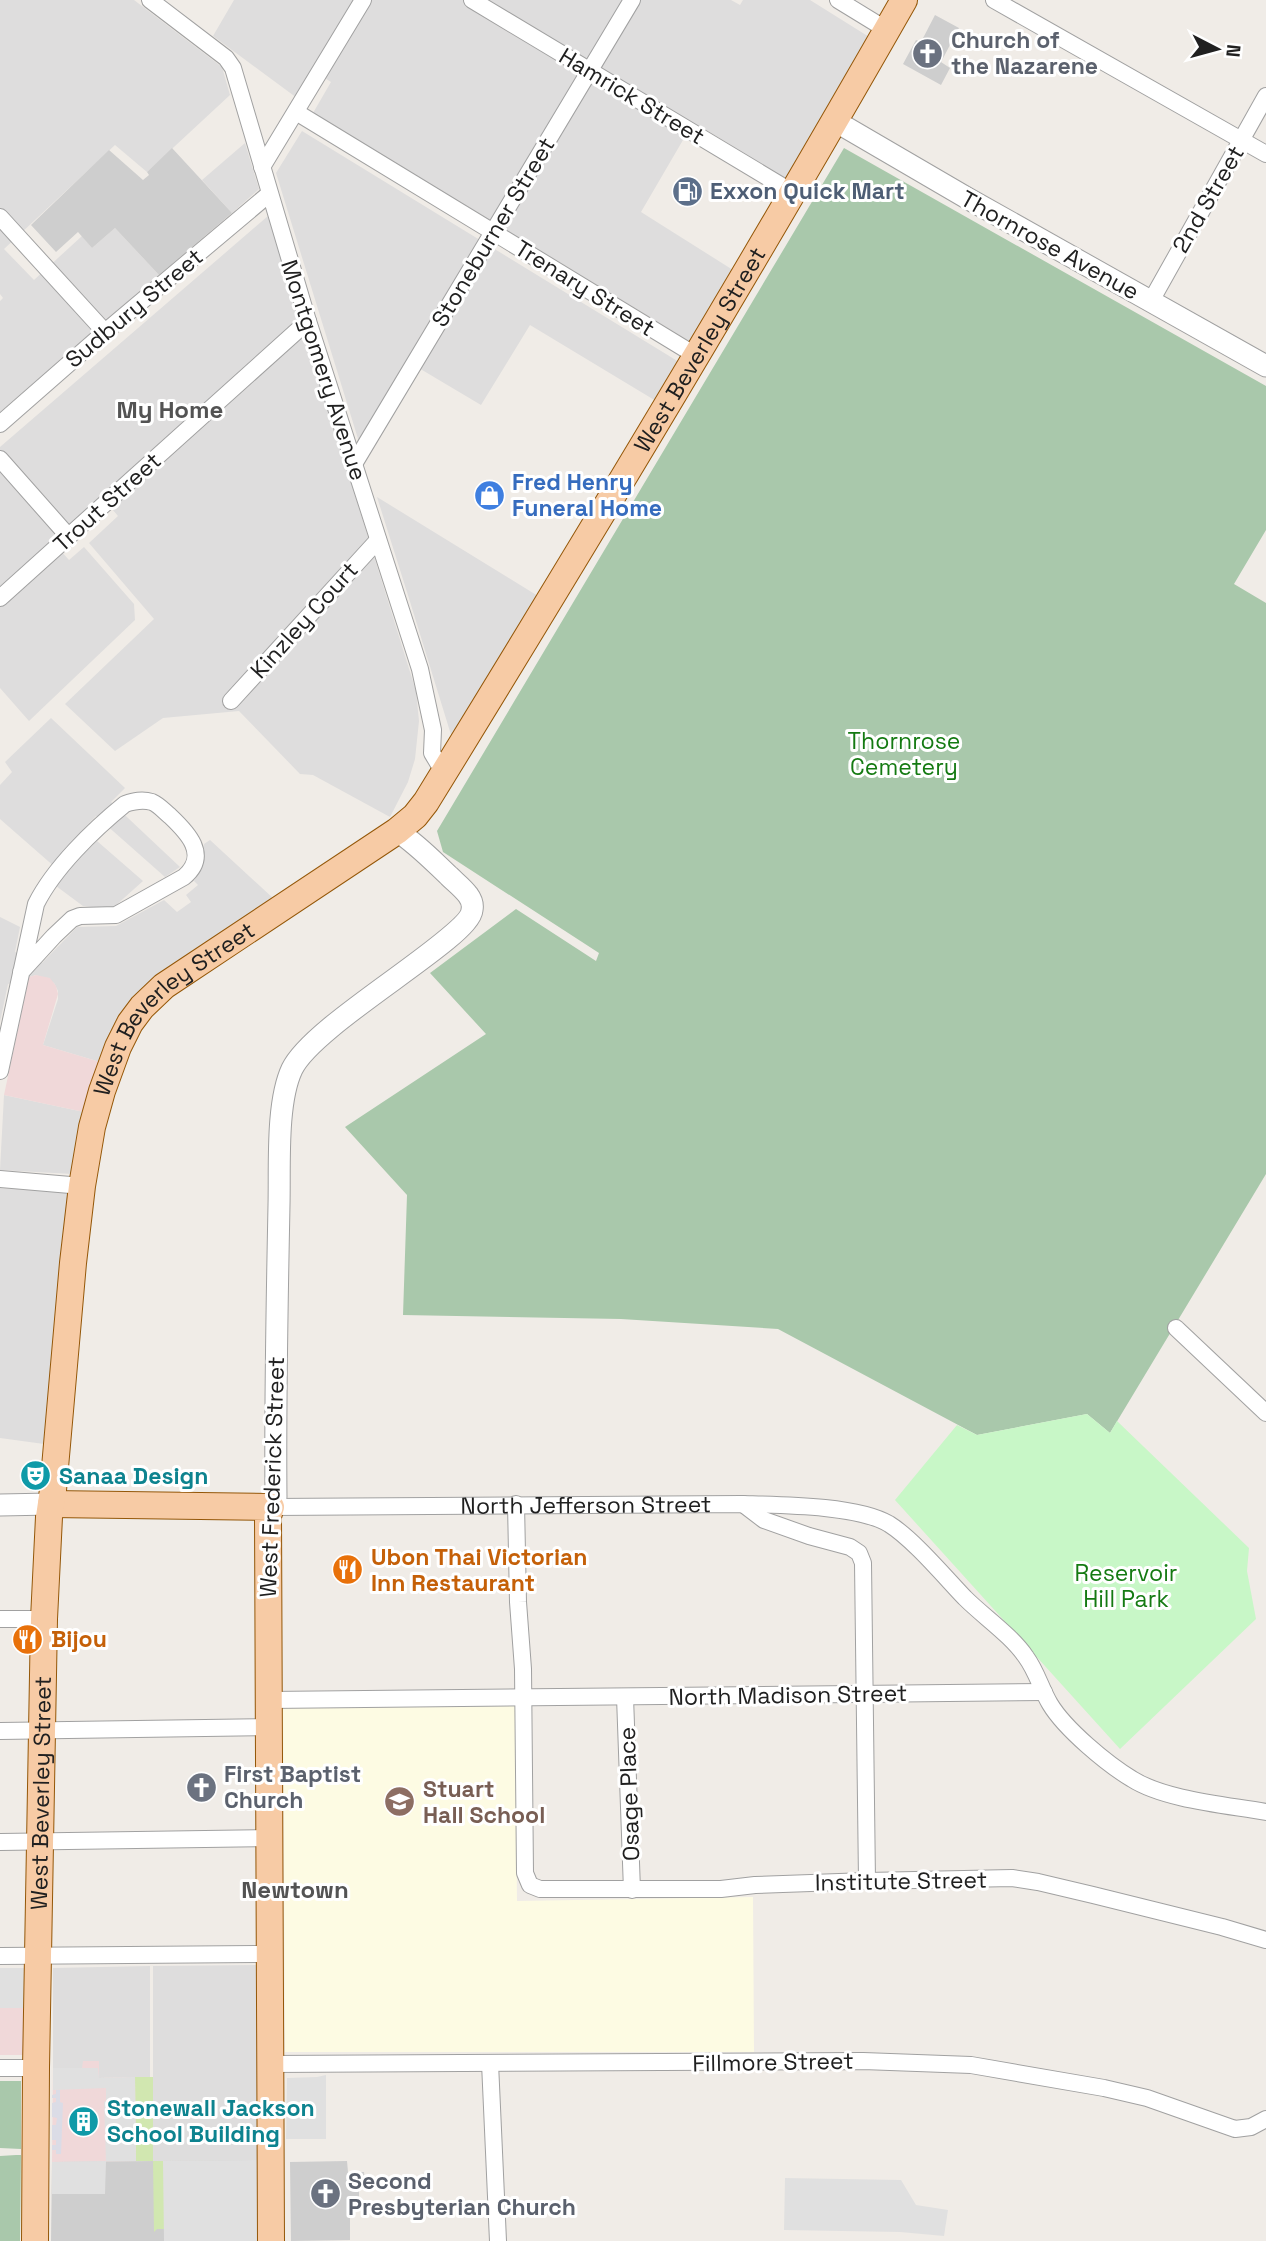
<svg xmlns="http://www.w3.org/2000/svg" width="1266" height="2241" font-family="'Space Grotesk',sans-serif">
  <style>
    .residential { fill: #dedddd }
    .commercial { fill: #f0d8d9 }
    .education { fill: #fdfbe3 }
    .religious { fill: #cecece }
    .grass { fill: #d1e7b0 }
    .cemetery { fill: #a9c8ab }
    .park { fill: #c8f7c7 }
    .parking { fill: #e0e0e0 }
    .plaza { fill: #dbdce6 }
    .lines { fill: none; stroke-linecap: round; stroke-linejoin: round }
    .minor-casing { stroke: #a1a1a1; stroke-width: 18 }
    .tertiary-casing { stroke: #a1a1a1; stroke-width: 23 }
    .primary-casing { stroke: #945708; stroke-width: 28 }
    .minor { stroke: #fff; stroke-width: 16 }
    .tertiary { stroke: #fff; stroke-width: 21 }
    .primary { stroke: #f7cba5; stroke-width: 26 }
    .labels { text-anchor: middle; stroke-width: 6; stroke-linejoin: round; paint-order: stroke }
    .worship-label { font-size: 23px; font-weight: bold; fill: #5b616d; stroke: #fff; text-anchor: start }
    .street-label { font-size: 23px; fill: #202020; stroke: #fff }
    .service-label { font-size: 23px; font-weight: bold; fill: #4e5e75; stroke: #fff; text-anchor: start }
    .shop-label { font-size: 23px; font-weight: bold; fill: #366cbe; stroke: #fff; text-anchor: start }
    .park-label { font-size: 23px; fill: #147a12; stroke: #fff }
    .culture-label { font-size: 23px; font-weight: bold; fill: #0d838f; stroke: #fff; text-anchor: start }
    .food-label { font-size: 23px; font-weight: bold; fill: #c56008; stroke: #fff; text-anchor: start }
    .education-label { font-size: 23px; font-weight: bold; fill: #785e54; stroke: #fff; text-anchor: start }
    .neighbourhood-label { font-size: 24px; font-weight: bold; fill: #535353; stroke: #fff }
  </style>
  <rect width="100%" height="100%" fill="#f0ece7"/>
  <path class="residential" d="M0,0H134L222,67L230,95L147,172L115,145L4,249L34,280L82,236L92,248L115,228L159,275L0,412V301L3,298L0,294Z
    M234,0H731L740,5L743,0H810L874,40L788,180L698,125L683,140L641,212L733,270L691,342L313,113L331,82L314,71L297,98L213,36Z
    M302,131L679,362L656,401L530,325L481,405L407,361L359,442L276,173Z
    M245,143L259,189L232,213L202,180Z
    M268,216L416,691L419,721L415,759L408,782L390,817L313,775L300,774L239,711L163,718L115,751L65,704L154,619L89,543L118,516L101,496L52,541L69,560L84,547L134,604L135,620L29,721L0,688V447Z
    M377,497L538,596L452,738L407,592Z
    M51,718L125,788L111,802L180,867L165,877L96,816L76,837L89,849L97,841L143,881L114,907L107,909L83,906L56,886L64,875L0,819V785L12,772L5,762Z
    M210,840L274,899L138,993L114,1024L100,1062L43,1045L58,999V991L54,983L36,975L8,984L0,1022V917L20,927L15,952L42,963L77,927L116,926L164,900L177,912L191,902L186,895L198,885L194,881L203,865L204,844Z
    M4,1095L84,1112L72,1174L0,1170Z
    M0,1188L72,1192L44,1444L0,1438Z
    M257,1965L259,2160L153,2161V1966Z
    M150,1966V2077L98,2078V2062L83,2068H53V1968Z"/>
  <path class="commercial" d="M36,975L50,978L56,986L58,994L43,1045L100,1062L84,1112L4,1095L29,977Z
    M0,2008H25V2055H0Z
    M83,2061H99V2078L153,2077V2161L52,2162L53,2068H82Z"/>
  <path class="education" d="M515,1706L517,1901L753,1897L754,2052H285L283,1708Z"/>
  <path class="religious" d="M935,15L959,28L941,62L950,68L941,85L903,64L916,40L921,42Z
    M172,148L232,213L159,275L115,228L92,248L78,232L56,252L31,225L109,150L143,180L149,175L147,172Z
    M259,2160L260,2241H51L52,2162Z
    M347,2161L348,2172H364L365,2184L359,2185V2204L350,2205V2240L291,2241L290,2162Z"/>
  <path class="grass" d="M135,2077H153V2161H179L167,2229H157L154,2232L153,2161H136Z"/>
  <path class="cemetery" d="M844,148L1266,386V530L1234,584L1266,603V1174L1110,1433L1087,1414L977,1435L778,1329L621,1319L403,1315L407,1195L345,1127L486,1034L430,973L516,909L596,961L599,953L443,852L437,831Z
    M0,2081H21V2149L0,2148Z
    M16,2155H21L20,2241H0V2156Z"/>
  <path class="park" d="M1087,1414L1110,1433L1117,1421L1249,1548L1247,1571L1256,1619L1120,1749L895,1500L957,1425L977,1435Z"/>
  <path class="parking" d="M0,1968H26L25,2008H0Z
    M53,2068H98L99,2078L135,2077L136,2161H106L104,2102L106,2101V2088L53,2090Z
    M326,2075V2139H286L287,2078L317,2077Z
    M259,2160L260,2241H164L163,2161Z
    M106,2161L105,2194H52V2162Z
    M785,2178L901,2180L916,2205L948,2210L944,2236L900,2232L784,2230Z"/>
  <path class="plaza" d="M56,2090H60V2102L63,2103L61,2154H56V2150H52V2145H56V2140H52V2125H56L57,2118L52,2117V2103L56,2102V2098H52V2095L56,2094Z"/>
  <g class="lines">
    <defs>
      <g id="minor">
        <path d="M150,0L226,58L233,68L308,321L420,669L433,730L432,753L444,773"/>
        <path d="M472,0L792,192"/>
        <path d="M838,0L887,30"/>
        <path d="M994,0L1266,154"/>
        <path d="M296,112L695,355"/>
        <path d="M262,167L363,0"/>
        <path d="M0,217L105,332"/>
        <path d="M1151,301L1266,96"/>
        <path d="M0,424L105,332L269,194"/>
        <path d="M0,459L69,537"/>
        <path d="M354,464L632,0"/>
        <path d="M0,598L308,321"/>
        <path d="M231,701L378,540"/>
        <path d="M0,1071L36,904C54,868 93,830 125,804C134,801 142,799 152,802C159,805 164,811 170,816C187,832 210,855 184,877L116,915L80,916L72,919L54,936L21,972"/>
        <path d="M0,1179L82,1186"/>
        <path d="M1176,1328L1266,1413"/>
        <path d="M516,1504L518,1602L523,1669L525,1873L530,1885L540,1889H721L755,1885L867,1881L1012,1878L1038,1882L1093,1895L1222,1927L1266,1940"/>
        <path d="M743,1504L764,1520L809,1536L850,1547L859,1553L863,1563L867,1881"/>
        <path id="s1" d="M271,1507L742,1504C780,1505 857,1505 889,1524C913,1539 944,1576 965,1598C984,1617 1011,1635 1026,1657C1037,1672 1041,1689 1050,1704C1065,1729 1107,1764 1132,1779C1165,1800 1227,1805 1266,1812"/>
        <path d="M0,1619H44"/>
        <path d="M625,1697L632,1890"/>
        <path d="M269,1700L1044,1692"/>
        <path d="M0,1731L269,1727"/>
        <path d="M0,1842L268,1838"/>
        <path d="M0,1956L269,1954"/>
        <path d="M490,2063L498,2241"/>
        <path d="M270,2064L863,2061L971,2065L1104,2088L1147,2098L1235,2129L1251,2127L1266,2119"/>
        <path d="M0,2068H36"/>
      </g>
      <path id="tertiary" d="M835,121L967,198L1266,366
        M0,1505L51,1504
        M271,1507L276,1497C275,1399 277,1303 279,1205C280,1167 276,1103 292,1069C314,1023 470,938 472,910C473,905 471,899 468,895C463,888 455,882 449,876C432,860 417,844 397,831"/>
      <g id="primary">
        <path d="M51,1504L271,1507L268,1516L271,2241"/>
        <path id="s2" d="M35,2241L36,2068L44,1619L49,1517L53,1490L73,1263L82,1186L92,1127L102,1091L118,1047L130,1023L142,1007L164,986L397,831L415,816L426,802C589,537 750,270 904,0"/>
      </g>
    </defs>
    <use href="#minor" class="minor-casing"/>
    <use href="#tertiary" class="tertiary-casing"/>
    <use href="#primary" class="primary-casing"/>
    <use href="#minor" class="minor"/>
    <use href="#tertiary" class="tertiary"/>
    <use href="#primary" class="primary"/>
  </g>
  <defs>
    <symbol id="church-disc" viewBox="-11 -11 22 22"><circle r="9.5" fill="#6b7280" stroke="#fff"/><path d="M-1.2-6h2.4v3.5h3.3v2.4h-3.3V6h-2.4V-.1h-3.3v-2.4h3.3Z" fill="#fff"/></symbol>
    <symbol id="fuel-disc" viewBox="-11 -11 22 22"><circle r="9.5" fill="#5c6f8a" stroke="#fff"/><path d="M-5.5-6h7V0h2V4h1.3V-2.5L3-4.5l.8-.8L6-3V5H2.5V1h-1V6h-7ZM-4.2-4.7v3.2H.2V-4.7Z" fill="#fff"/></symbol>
    <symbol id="shop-disc" viewBox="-11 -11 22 22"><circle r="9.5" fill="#3f7fe0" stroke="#fff"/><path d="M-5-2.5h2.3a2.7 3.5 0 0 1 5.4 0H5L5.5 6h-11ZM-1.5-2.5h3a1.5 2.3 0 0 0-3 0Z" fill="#fff"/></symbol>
    <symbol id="theatre-disc" viewBox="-11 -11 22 22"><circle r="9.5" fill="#0f9aa8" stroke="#fff"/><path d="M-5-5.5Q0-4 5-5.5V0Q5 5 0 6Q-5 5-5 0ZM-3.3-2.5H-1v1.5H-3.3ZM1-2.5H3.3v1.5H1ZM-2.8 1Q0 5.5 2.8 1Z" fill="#fff"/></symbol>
    <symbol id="restaurant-disc" viewBox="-11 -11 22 22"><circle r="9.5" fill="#e8710a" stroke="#fff"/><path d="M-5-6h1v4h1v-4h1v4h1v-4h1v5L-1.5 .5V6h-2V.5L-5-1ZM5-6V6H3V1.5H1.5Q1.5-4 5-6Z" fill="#fff"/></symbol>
    <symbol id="school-disc" viewBox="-11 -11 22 22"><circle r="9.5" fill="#8d6e63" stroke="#fff"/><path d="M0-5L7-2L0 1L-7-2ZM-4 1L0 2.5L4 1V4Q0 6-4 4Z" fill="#fff"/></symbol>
    <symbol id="building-disc" viewBox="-11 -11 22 22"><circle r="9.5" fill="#0f9aa8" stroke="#fff"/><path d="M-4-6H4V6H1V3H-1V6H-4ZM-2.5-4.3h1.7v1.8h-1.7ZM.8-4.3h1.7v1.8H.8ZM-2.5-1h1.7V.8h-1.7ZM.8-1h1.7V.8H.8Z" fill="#fff"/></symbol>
  </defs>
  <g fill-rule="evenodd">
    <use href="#church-disc" x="910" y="36" width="35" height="35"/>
    <use href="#fuel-disc" x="670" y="174" width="35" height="35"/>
    <use href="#shop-disc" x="472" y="478" width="35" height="35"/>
    <use href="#theatre-disc" x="18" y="1458" width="35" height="35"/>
    <use href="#restaurant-disc" x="330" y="1552" width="35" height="35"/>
    <use href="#restaurant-disc" x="10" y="1622" width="35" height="35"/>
    <use href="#church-disc" x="184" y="1770" width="35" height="35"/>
    <use href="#school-disc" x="382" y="1784" width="35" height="35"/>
    <use href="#building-disc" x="66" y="2104" width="35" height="35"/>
    <use href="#church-disc" x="308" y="2176" width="35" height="35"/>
  </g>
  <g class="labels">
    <g class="worship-label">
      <text x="951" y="48">Church of<tspan x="951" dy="26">the Nazarene</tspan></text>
      <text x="224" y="1782">First Baptist<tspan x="224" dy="26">Church</tspan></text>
      <text x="348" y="2189">Second<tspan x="348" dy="26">Presbyterian Church</tspan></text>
    </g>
    <g class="street-label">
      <text transform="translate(632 96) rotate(31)" y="8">Hamrick Street</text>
      <text transform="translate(1208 199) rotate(-60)" y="8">2nd Street</text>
      <text transform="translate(493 232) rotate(-59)" y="8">Stoneburner Street</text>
      <text transform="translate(1050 245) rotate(29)" y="8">Thornrose Avenue</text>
      <text transform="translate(585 288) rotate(32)" y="8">Trenary Street</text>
      <text transform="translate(134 308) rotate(-40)" y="8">Sudbury Street</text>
      <text dy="8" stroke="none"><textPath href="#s2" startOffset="2128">West Beverley Street</textPath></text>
      <text transform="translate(324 370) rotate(72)" y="8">Montgomery Avenue</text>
      <text transform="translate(107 502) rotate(-42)" y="8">Trout Street</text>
      <text transform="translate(304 620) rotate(-48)" y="8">Kinzley Court</text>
      <text dy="8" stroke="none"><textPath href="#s2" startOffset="1267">West Beverley Street</textPath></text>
      <text transform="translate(272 1477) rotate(-88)" y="8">West Frederick Street</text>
      <text dy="8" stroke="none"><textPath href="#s1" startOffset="315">North Jefferson Street</textPath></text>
      <text transform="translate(788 1695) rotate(-1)" y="8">North Madison Street</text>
      <text dy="8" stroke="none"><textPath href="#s2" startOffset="448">West Beverley Street</textPath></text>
      <text transform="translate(629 1794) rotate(-92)" y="8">Osage Place</text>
      <text transform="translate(901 1881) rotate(-1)" y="8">Institute Street</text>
      <text transform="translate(773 2062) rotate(-1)" y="8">Fillmore Street</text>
    </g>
    <g class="service-label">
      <text x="710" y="199">Exxon Quick Mart</text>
    </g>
    <g class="shop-label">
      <text x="512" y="490">Fred Henry<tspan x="512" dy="26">Funeral Home</tspan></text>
    </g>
    <g class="park-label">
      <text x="904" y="749">Thornrose<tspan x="904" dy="26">Cemetery</tspan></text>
      <text x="1126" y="1581">Reservoir<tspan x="1126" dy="26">Hill Park</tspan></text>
    </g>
    <g class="culture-label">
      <text x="59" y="1484">Sanaa Design</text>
      <text x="107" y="2116">Stonewall Jackson<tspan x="107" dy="26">School Building</tspan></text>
    </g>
    <g class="food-label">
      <text x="371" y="1565">Ubon Thai Victorian<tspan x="371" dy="26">Inn Restaurant</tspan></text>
      <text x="51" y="1647">Bijou</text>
    </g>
    <g class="education-label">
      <text x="423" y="1797">Stuart<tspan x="423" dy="26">Hall School</tspan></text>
    </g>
    <g class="neighbourhood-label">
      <text x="170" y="418">My Home</text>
      <text x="295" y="1898">Newtown</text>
    </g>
  </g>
  <g transform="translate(1217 49) rotate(96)" stroke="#ffffff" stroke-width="5" paint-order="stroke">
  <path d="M0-5L12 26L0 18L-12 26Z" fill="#202020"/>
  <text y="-10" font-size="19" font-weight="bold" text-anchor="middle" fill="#202020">N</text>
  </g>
</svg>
